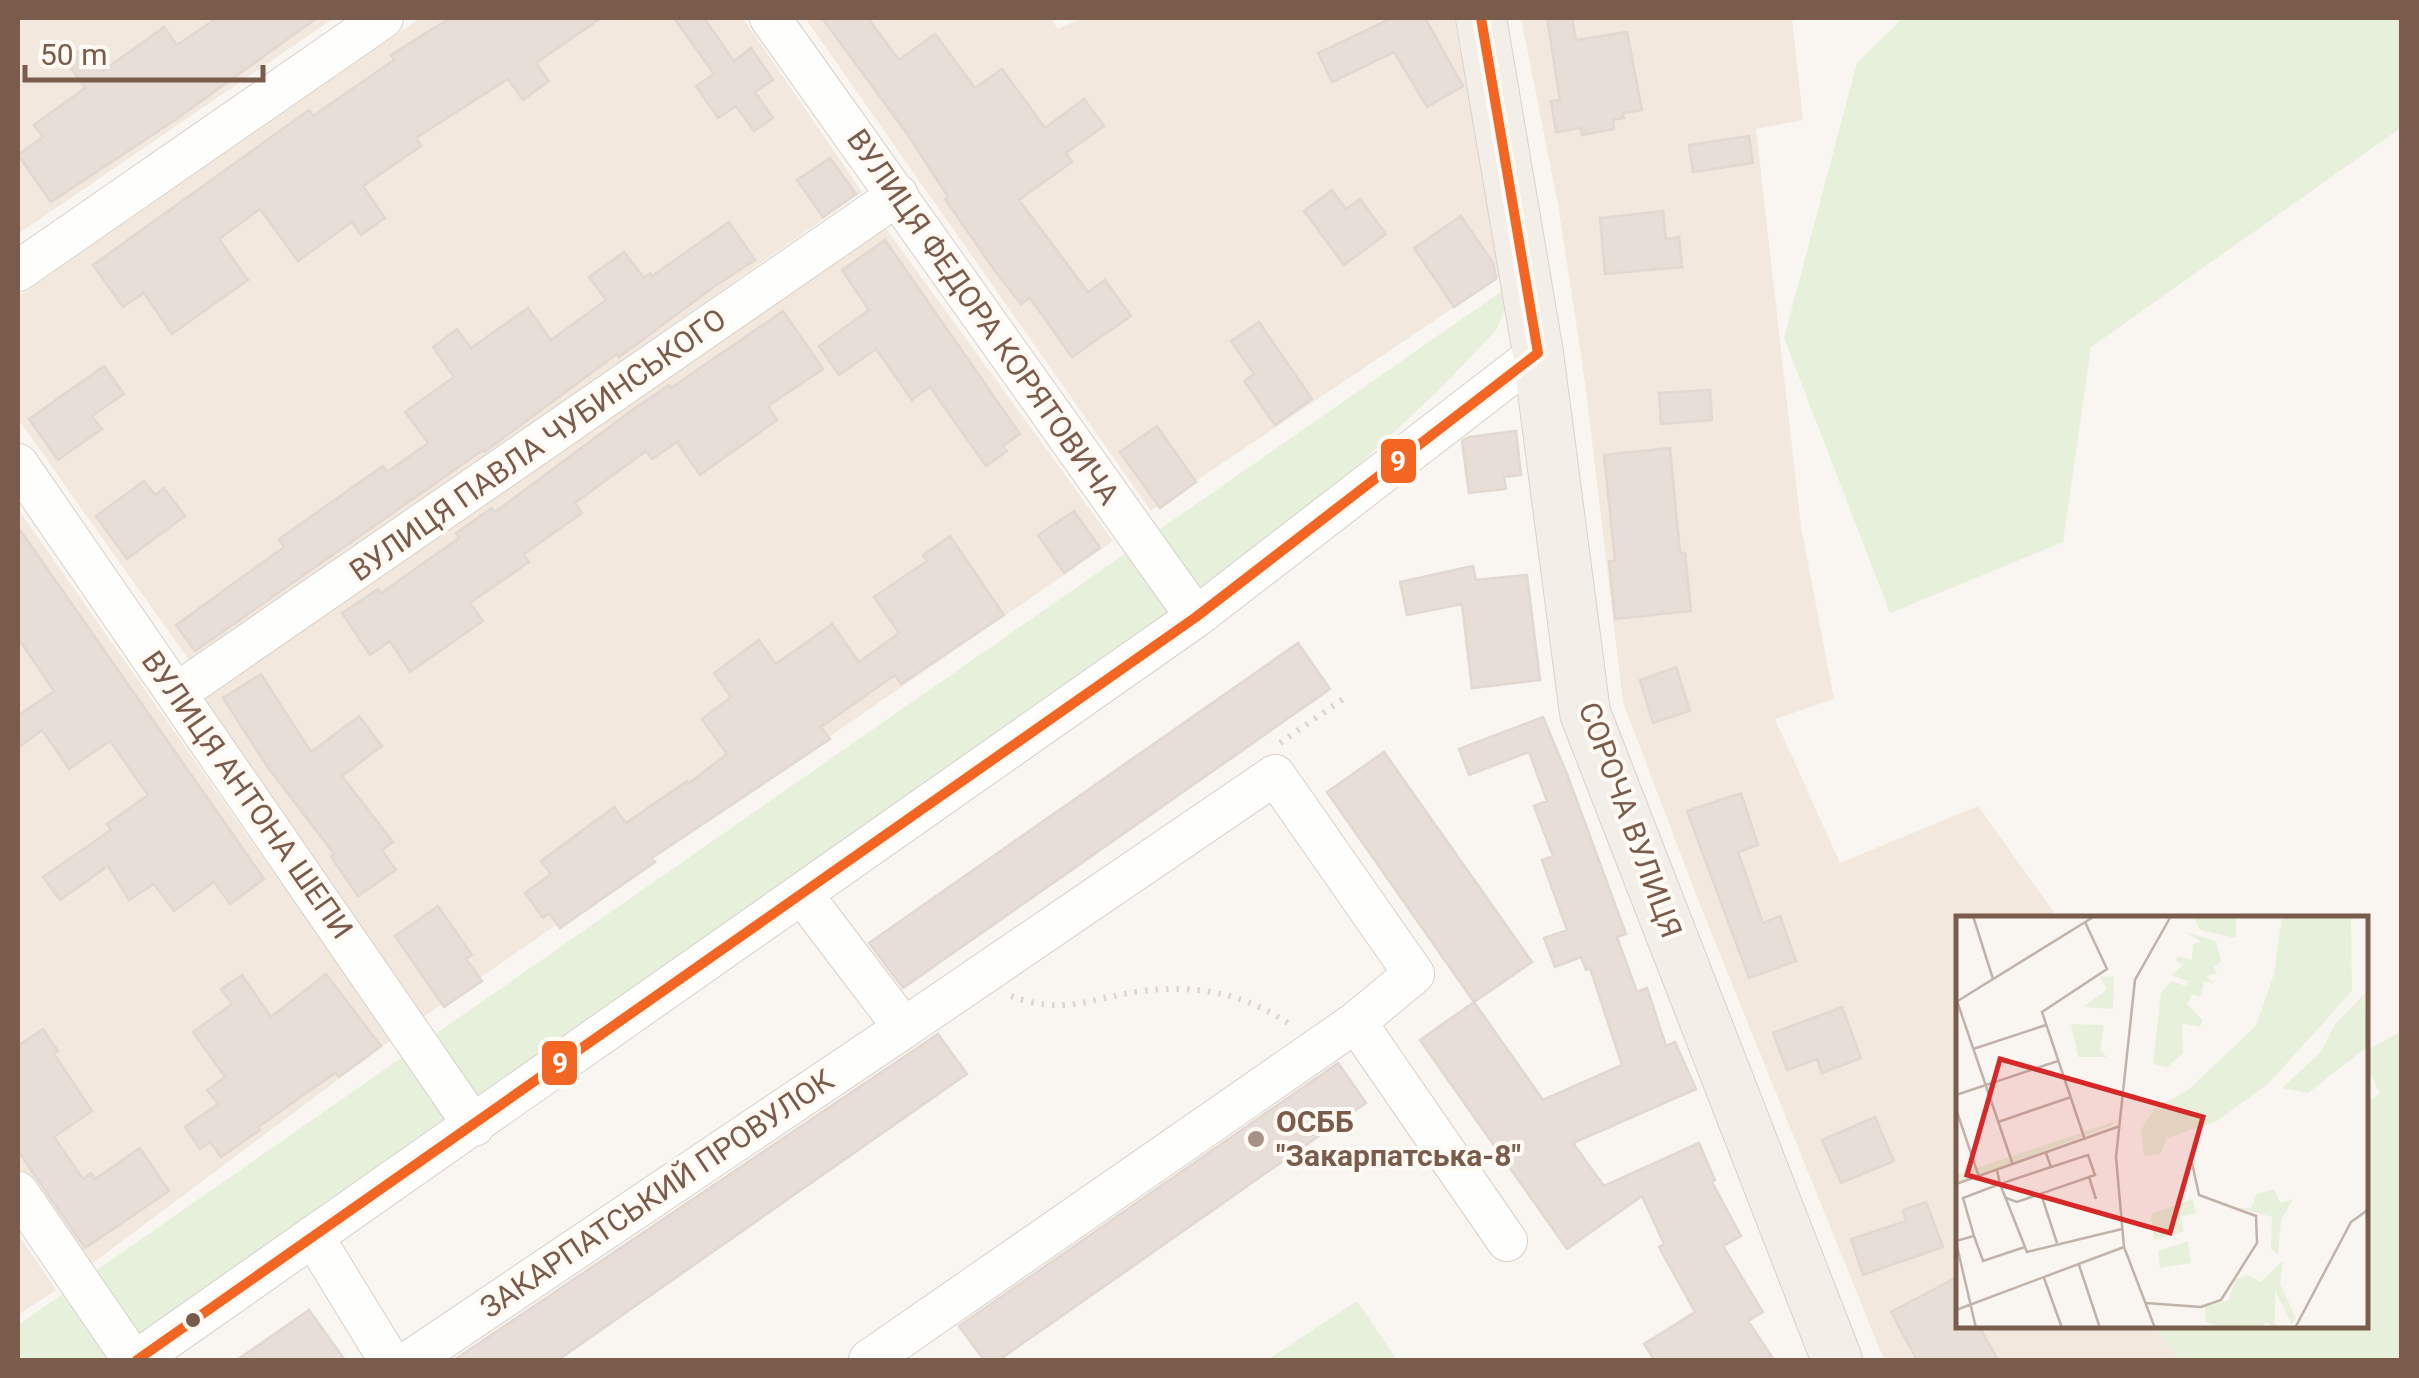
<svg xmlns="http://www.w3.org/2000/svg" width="2419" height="1378" font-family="Roboto,sans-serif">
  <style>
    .residential { fill: #f2e8de }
    .green { fill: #e7f0db }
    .building { fill: #e6ded7; stroke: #e2d8d2; stroke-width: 2.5 }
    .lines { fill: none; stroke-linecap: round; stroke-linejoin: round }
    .minor-casing { stroke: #d7d1cb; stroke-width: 42 }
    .major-casing { stroke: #dad1cc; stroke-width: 52 }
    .path { stroke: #dcd5d0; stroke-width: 6; stroke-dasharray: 2.5 8; stroke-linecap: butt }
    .minor { stroke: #fefefd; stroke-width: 40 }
    .major { stroke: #f3eee8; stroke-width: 50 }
    .bus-1-casing { stroke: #fffaf3; stroke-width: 18 }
    .bus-1 { stroke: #f26522; stroke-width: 10 }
    .poi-dot { fill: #a69286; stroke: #fffaf3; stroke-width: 4 }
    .bus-dot { fill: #7a5c4d; stroke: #fffaf3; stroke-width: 4 }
    .labels { text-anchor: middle; stroke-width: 8; stroke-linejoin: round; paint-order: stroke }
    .street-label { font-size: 30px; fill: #7a5c4d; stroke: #fffaf3 }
    .poi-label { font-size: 30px; font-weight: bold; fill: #7a5c4d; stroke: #fffaf3; text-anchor: start }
    .inset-road { fill: none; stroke: #c2b3aa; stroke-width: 2.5 }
    .view { fill: #d62828; fill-opacity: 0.15; stroke: #d62828; stroke-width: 5 }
    .inset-edge { fill: none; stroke: #7a5c4d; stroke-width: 5 }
    .line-badge { stroke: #fffaf3; stroke-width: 4 }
    .badge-label { font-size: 28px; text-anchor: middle; font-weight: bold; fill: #fff }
  </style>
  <rect width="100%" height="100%" fill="#f9f5f0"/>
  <path class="residential" d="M18,18H334L18,234Z
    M420,18H743L862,192L191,663L18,419V297Z
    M805,18H1050L1058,29L1082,18H1454L1502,275L1151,511Z
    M1521,18H1792L1803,120L1756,129L1801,527L1834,699L1775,719L1840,863L1978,806L2058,918H1959V1326H2156L2179,1360H1884L1697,897L1623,702L1585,382L1558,204Z
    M884,226L1113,541L423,1017L198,702Z
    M18,509L391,1040L86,1268L18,1168Z
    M18,1234L56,1290L18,1315Z"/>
  <path class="green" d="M1903,18H2401L2402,127L2091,347L2063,542L1890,613L1784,338L1857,63Z
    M1509,290V300L1496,330L1440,389L1272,546L122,1360H18V1325L1502,291Z
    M2401,1031V1360H2179L2156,1326H2366L2367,1103L2380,1094L2367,1066V1051Z
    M1357,1301L1397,1360H1267Z"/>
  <path class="building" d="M217,18H317L175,120L51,202L18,155L43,137L34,125L85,88L65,60L87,46L104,70L164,27L177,45Z
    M450,18H601L536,63L549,81L523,100L508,79L416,138L421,146L363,186L385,218L361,235L352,222L298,261L260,209L219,239L248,280L172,334L144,293L123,307L93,265L309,110L313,116L394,60L391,55Z
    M674,18H704L734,61L751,48L773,80L755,92L773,118L754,131L736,106L718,118L696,86L714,74Z
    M822,18H868L899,60L935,34L975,88L1002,69L1045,128L1084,99L1104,126L1066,153L1072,162L1019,200L1088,292L1105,280L1131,316L1072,357L1030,298L1021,304L995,271L945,199L948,197L908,135Z
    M1392,18H1425L1463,86L1427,107L1394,52L1332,82L1318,53Z
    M1547,18H1572L1576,40L1627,32L1642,110L1623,113L1624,118L1613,120L1614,129L1582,135L1581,128L1556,132L1551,101L1560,100Z
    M1749,136L1753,163L1693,172L1689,145Z
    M830,158L856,194L823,217L797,180Z
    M1332,190L1346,209L1360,199L1386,234L1344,265L1304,211Z
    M1663,211L1666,239L1679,237L1682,267L1605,274L1600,218Z
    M1461,216L1493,263L1496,279L1454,307L1414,248Z
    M729,222L755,260L715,286L619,357L617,354L495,444L484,452L483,450L195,651L176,625L284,547L279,539L383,466L387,472L428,443L405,412L454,377L433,347L457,329L471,348L528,308L551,340L606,300L589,277L624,252L644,278L650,273L652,276Z
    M885,240L1020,434L1003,446L1007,451L986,466L930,387L912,400L876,349L839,375L819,346L869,310L842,270Z
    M783,311L823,369L768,406L777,420L700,475L677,442L652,459L646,451L575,503L582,513L524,554L529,562L470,603L483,621L410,672L390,641L370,655L342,613L378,589L381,593L459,538L456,533L492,508L495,512L631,411L669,385L671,388Z
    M1259,322L1312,399L1275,425L1244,381L1254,374L1231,341Z
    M104,366L124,394L92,416L102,429L58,460L29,419Z
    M1710,390L1712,420L1661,424L1659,393Z
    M1157,426L1196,482L1160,508L1120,452Z
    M1516,431L1521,475L1504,477L1506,489L1469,493L1462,441L1469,437Z
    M1670,448L1680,553H1685L1691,611L1615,619L1609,561H1615L1604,455Z
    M144,481L155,495L164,488L185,516L127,559L96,516Z
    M1074,511L1100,548L1064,573L1038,535Z
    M18,527L264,879L230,904L214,882L174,911L154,884L129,900L108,866L60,900L43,877L111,830L107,824L148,795L110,741L69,769L42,730L18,748V716L54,691L18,638Z
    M950,536L1004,615L901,684L895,675L821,727L830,739L652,858L655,862L560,928L549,913L543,918L525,893L551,874L541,861L614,807L626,823L687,781L688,784L727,754L702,719L731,697L714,673L759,640L776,664L832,624L859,662L899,633L874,597L927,561L923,555Z
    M1473,566L1476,580L1527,575L1540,680L1472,688L1462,604L1407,615L1400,582Z
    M1298,643L1330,689L903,988L869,943Z
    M1676,667L1690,711L1653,723L1640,680Z
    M261,674L311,752L359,716L382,746L342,776L393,842L382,850L396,870L358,896L331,857L334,854L267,766L223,698Z
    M1543,717L1567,774L1626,934L1617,937L1637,992L1647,988L1666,1046L1675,1042L1696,1089L1573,1143L1604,1186L1699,1143L1715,1180L1712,1182L1741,1236L1723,1246L1763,1312L1748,1321L1774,1360H1654L1644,1344L1695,1312L1659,1247L1664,1244L1642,1196L1567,1249L1420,1040L1474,1002L1543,1100L1622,1065L1590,968L1586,970L1581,957L1555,967L1544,938L1567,930L1542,860L1553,856L1534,806L1547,801L1529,752L1469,775L1459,749Z
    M1384,752L1532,962L1474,1002L1327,792Z
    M1741,793L1758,845L1738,852L1763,923L1780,916L1796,961L1749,978L1687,811Z
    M438,906L472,955L466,959L482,981L444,1007L395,936Z
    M326,974L381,1046L339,1077L335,1073L258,1127L260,1130L221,1157L210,1142L200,1149L185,1127L218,1104L207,1090L225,1077L193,1032L232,1004L221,989L242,975L271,1017Z
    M1842,1007L1861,1058L1822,1073L1817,1059L1787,1070L1773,1033Z
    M43,1029L58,1051L54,1054L92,1111L54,1137L83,1179L91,1173L95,1179L140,1148L169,1191L85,1248L18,1151V1046Z
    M938,1034L967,1074L558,1360H454Z
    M1338,1063L1366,1103L999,1360H984L959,1326Z
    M1875,1117L1894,1161L1841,1183L1822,1140Z
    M1926,1202L1943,1247L1863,1275L1851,1239L1906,1221L1903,1210Z
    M1959,1276V1326H1979L1998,1360H1917L1891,1312Z
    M309,1310L345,1360H237Z"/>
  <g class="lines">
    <defs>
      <path id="minor" d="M770,18L1196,617
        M18,271L383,18
        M18,464L474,1126
        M177,693L898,195
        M904,1028L1275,775L1414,974L1356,1022
        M18,1192L133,1360
        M313,1236L389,1360
        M137,1360L1196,617L1538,353
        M411,1360L904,1028L802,894
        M869,1360L1356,1022L1507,1241"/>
      <path id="major" d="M1481,18L1538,353L1585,713L1837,1360"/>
    </defs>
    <use href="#minor" class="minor-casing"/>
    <use href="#major" class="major-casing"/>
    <path class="path" d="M1280,743L1346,697
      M1011,996C1064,1016 1091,998 1142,991C1197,984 1247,994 1292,1026"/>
    <use href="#minor" class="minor"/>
    <use href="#major" class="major"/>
    <defs>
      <path id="bus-1" d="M137,1360L1196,617L1538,353L1481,18"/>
    </defs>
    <use href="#bus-1" class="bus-1-casing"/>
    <use href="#bus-1" class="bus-1"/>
  </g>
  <circle class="poi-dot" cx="1256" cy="1139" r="10"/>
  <circle class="bus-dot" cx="193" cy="1320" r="9"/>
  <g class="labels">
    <g class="street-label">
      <text transform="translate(983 317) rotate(55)" y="10">ВУЛИЦЯ ФЕДОРА КОРЯТОВИЧА</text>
      <text transform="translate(538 445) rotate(-35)" y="10">ВУЛИЦЯ ПАВЛА ЧУБИНСЬКОГО</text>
      <text transform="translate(247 795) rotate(55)" y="10">ВУЛИЦЯ АНТОНА ШЕПИ</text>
      <text transform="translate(1630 820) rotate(70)" y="10">СОРОЧА ВУЛИЦЯ</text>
      <text transform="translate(657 1194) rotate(-34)" y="10">ЗАКАРПАТСЬКИЙ ПРОВУЛОК</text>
    </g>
    <g class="poi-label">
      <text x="1276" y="1132">ОСББ<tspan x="1276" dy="34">"Закарпатська-8"</tspan></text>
    </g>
  </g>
  <g transform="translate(1956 916)">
    <rect width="412" height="412" fill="#f9f5f0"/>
    <path d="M237,0H280V22L244,14ZM326,0H395L396,75L313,167L261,205L211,222L204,238L188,240L185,214L198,193L232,174L300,110L318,58ZM229,16L260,25L265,46L258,51L261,58L250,59L258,68L248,65L244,81L236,78L231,88L246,104L244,111L226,107L227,137L211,151L197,148L205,77L215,65L230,70L232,65L215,59L227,49L220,45L222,40L236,44L237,28L246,26ZM158,60L157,93L128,91L151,73L144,61ZM408,78L412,130L352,177L326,172L364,137L380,107ZM115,108L148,109L144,134L151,141H122ZM163,204L155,210L0,268V259ZM318,273L325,287L337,283L325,304L322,339L315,333L316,301L283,292H295L301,278ZM237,283L240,297L224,301L228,315L198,324L195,298ZM232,325L235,347L204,352L202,335ZM327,345L324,368L340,402L336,409L319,374V412L311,406L305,412H268L250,406L249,391L273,384L279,364L291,358L304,366Z" fill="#e7f0db"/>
    <path class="inset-road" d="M17,0L37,63M129,6L151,53L86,96L129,224M1,85L57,249M0,86L139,0M17,133L90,109M0,179L102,145M0,193L23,261M42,206L115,181M90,237L95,251L44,268L71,336L166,313M95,251L132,239L139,259L133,261M0,268L164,210M85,278L101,327M50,282L61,286L133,261L140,283M18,320L27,345L69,331M0,325L18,320L7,282L44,268L41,254M0,326L20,412M123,349L144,412M88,362L106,412M190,387L245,391L265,384L301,327L300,300L243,279L236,247M0,394L168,331M199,412L168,331L160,241L179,64L215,0M339,412L395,306L413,293"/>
    <path class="view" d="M44,143L247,201L214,317L11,259Z"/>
    <rect width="412" height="412" class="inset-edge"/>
  </g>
  <g class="line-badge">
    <rect x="1379" y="437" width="39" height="48" rx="10" fill="#f26522"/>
    <rect x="540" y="1039" width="39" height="48" rx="10" fill="#f26522"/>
  </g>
  <g class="badge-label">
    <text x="1398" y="471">9</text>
    <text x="560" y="1073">9</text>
  </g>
  <rect width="2419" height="1378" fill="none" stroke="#7a5c4d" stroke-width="40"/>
  <path d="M25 65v15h238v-15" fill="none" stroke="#7a5c4d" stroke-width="5"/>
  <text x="40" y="65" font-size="30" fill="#7a5c4d" stroke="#fffaf3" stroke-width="8" paint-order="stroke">50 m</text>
</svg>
